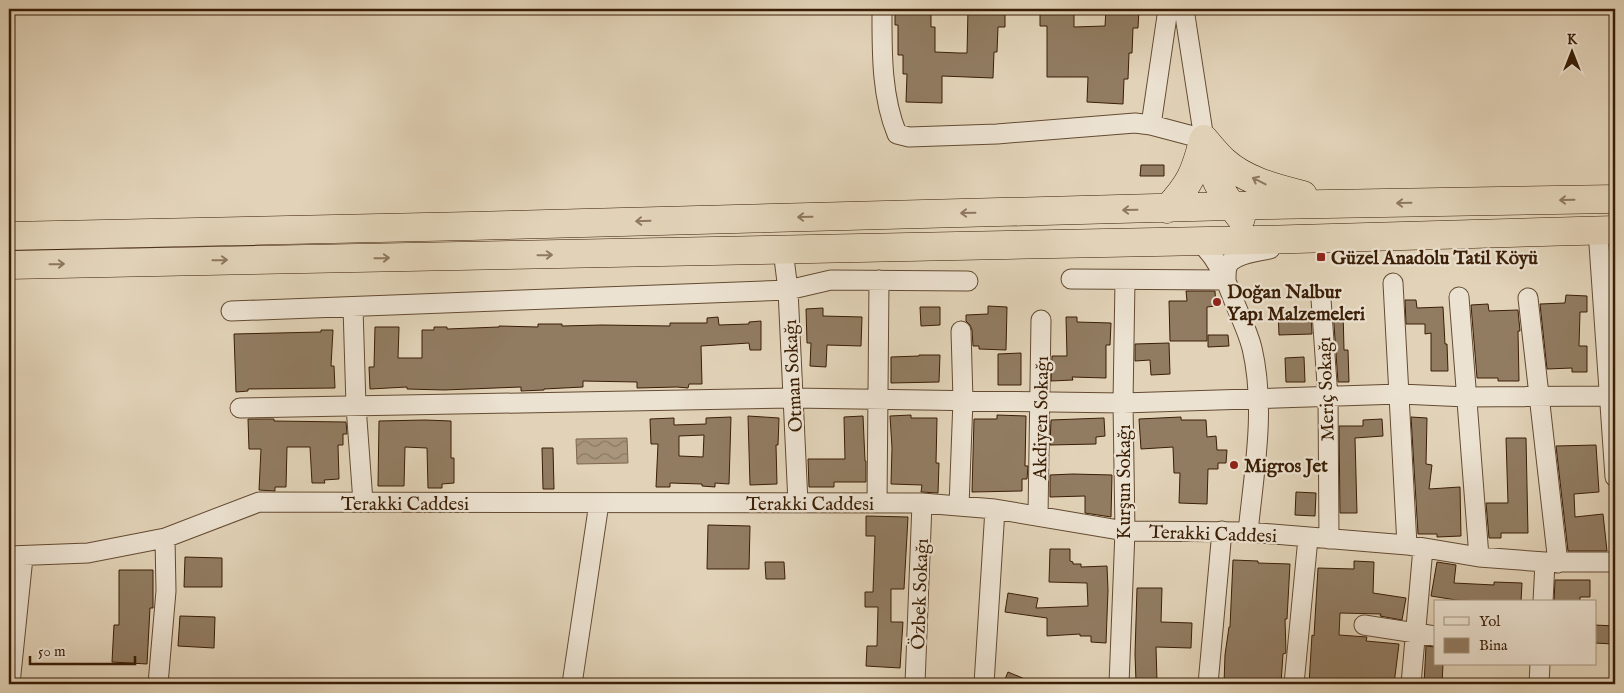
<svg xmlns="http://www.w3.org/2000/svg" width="1624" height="693" font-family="'IM FELL English',serif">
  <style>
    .water { fill: url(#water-waves); stroke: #7d654c }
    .building { fill: #917c62; stroke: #3a1e05; fill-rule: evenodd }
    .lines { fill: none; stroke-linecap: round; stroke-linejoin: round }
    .minor-casing { stroke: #644b32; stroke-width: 21 }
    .highway-casing { stroke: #3a1e05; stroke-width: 29 }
    .minor { stroke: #ece2d1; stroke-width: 19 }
    .highway { stroke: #e2d3b8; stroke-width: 28 }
    .oneway { stroke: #8e785e }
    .poi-dot { fill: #8f2418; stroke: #ece2d1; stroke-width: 2 }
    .labels { text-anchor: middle; stroke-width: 4.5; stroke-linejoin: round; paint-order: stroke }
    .poi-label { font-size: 19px; font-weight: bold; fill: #3a1e05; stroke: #ece2d1; text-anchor: start }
    .street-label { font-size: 19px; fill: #3a1e05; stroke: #ece2d1 }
  </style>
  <defs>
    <pattern id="water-waves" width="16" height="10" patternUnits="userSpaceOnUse" patternTransform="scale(1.25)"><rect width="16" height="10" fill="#a9957b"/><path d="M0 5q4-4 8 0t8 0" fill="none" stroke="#8b7963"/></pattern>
  </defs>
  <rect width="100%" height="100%" fill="#e2d3b8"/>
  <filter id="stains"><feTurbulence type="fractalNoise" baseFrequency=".004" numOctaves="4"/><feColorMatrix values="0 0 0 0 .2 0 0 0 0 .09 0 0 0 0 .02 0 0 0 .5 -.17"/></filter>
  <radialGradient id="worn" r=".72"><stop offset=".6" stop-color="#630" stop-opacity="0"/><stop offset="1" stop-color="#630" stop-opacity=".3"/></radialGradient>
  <path class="water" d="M627,438L628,463L577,464L576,439Z"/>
  <path class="building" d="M895,9H931V27H935V52L959,53H967L968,9H1005V27H998L997,52H994L993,78L942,76V103L906,102L907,74H903V55H898V25H895Z
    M1040,9H1074V27L1105,26L1106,9H1139L1138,28H1133L1132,53H1129L1128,79H1124L1123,104L1087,102L1088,77H1047V26H1040Z
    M1141,165H1164V176H1140Z
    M1186,291H1215L1216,306L1207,307V341H1170L1169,301H1187Z
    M1566,295L1587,296V312H1580L1579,346H1587V372H1572V368L1547,369L1540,304L1565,303Z
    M1405,300H1416L1417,308L1443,307L1445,344H1447L1448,371H1431V333L1425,334V324H1406Z
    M1488,304L1489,311L1518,310L1520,331H1518L1519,381H1498V378H1477L1471,305Z
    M988,306L1007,307L1006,350L979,349V346H973L972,330L970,325L966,321V315L988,314Z
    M920,307H940V325L921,326Z
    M823,308V316L862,317L861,346L827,345L826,367L810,366L811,343H807L806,309Z
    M1278,310L1311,311L1312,334L1279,335Z
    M1333,310H1343L1344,350H1348L1349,382H1338Z
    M718,317L719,325L749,324V322L761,321V350H750L749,343L701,346L702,384H689L688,388L677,387L637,388V382L583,381V387L544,389V390L521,391V387L444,390L407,389V387L370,389L369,367H374L375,327H399L398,358H422V330H434V327H447V329L499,327V326L538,327V324H562V326L602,325L670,326V323H707V318Z
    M1066,317H1077V322L1111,323L1110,345H1106V378L1072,377L1073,380L1051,381L1052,356H1067Z
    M321,330H333L331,366H334L335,388L248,389V391L236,392L234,334L321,332Z
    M1208,335H1228L1229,346L1208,347Z
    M1169,343L1170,374L1151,375L1150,360L1135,361V344Z
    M1021,353V385H998V354Z
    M919,355H940L939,382L891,383V357L919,356Z
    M1304,357L1305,382H1286L1285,358Z
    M911,415V418H937L936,463H939L938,493L921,492L922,485L891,484L892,448L890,416Z
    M997,415L1026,416L1025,466H1028L1027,479H1022V491L972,492L974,419H997Z
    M748,416L779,418L778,445H776L777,484L750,485Z
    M863,416L865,461H866V482H834V487H809L808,459H845L844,417Z
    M731,417L729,484L715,483V487L702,486V484L670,483V487H656L658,444H651L650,419L674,418V425L706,424V418ZM704,435L703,457L679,456V436Z
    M1181,417V420H1206L1207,437L1216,436L1217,450H1227L1226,463H1218V469H1208L1207,504L1179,503L1180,473H1174L1173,447L1141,449L1139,419Z
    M1411,417L1427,418L1426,464L1432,465L1429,489L1460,487L1461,536L1437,537V534H1418Z
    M1104,418L1105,436L1096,437V444L1050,445L1051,420Z
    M248,419H274V421L346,422L347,434H343V445H338L339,479L324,480L325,483H312L310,447H287L286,487H275V491L259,490L261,449H249Z
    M1382,419L1383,436L1355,438L1357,513H1340L1339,426H1363V420Z
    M425,420L451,421V458H454V483L442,484V488H428L427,448L405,447L404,486H378L379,421Z
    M1506,438H1526L1528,533H1501V538H1489L1486,503H1508Z
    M1596,445L1599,492L1574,494L1575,517L1603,514L1607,551H1568L1556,446Z
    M542,448H553L554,489H543Z
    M1073,474L1112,475L1111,517L1085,513V496L1050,497V475Z
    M1296,492L1316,493L1315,516L1295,515Z
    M866,516L908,517L904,589H891V622H903L900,668L866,666L867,646H877L878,607H865V592H873L875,536H866Z
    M708,525L750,526L749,569H707Z
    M1050,549H1070V561L1073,562V564H1081V567L1107,566L1108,590L1106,643L1091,642V636H1080V634L1047,636V618L1005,612L1008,593L1038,598L1036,608L1088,606L1087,583L1049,582Z
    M185,557L222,558V587H184Z
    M1233,560L1258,561V563L1290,564L1287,619H1285L1286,653L1283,654L1281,684H1224L1225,655L1229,627H1230Z
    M1354,561L1374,562L1373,593L1406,598L1402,620L1380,616L1381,614L1340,613L1339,635L1367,637L1366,641L1399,644L1394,684H1309L1312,635L1314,636L1318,568L1354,569Z
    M765,562H784L785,579H766Z
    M1437,562L1456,565L1454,583L1494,585V582L1522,583L1521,602L1456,600L1431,596Z
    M119,570H153V608H150L147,664L112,662L114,625H119Z
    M1555,580H1590V597H1580V602H1554Z
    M1137,588H1162L1161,622L1192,623L1191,648L1156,647L1157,681L1136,682L1135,654Z
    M180,616L215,617L214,648L178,646Z
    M1595,625L1614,626L1613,644L1595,643Z
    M1426,646L1435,647V664H1443L1442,684H1424Z
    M1008,672L1037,684H1003Z"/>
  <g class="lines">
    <defs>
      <path id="minor" d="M882,9C882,50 881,95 897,134L909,137L997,134L1135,123L1151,125L1204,139L1184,9
        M1151,125L1168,9
        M1598,230L1615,477
        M1197,240C1217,256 1225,278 1234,301C1240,316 1248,332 1252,348C1266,408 1254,472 1248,532
        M783,250L788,290L798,503
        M1071,279L1226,280
        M1226,280C1226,276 1226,271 1227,267C1232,254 1258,251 1270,249
        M1393,283L1407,545
        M1459,297L1479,557
        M1528,298L1558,563
        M1321,299L1328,398L1329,539
        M353,307L356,406L363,502
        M231,311L788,290L831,280L968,281
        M240,408L793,398L1123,403L1400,394L1467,397L1615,396
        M877,503L879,280
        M959,506L963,400L961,331
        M1038,516L1041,320
        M9,556L88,553L165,538L259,502L922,503L995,509L1125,531L1248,532L1407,545L1479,557L1545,562H1615
        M1543,602L1545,562
        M1364,625L1435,636
        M10,684L23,557
        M158,684L166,591L165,538
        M572,684L599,503
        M915,684L922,503
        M984,684L995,509
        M1119,684L1125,531L1123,403L1125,280
        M1208,684L1222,531
        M1294,684L1308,538
        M1411,684L1423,548
        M1539,684L1540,664"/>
      <path id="highway" d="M1204,139C1211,147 1217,155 1225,162C1246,181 1277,188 1303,195
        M1204,143C1212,174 1220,193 1241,218
        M1167,209C1190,184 1195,173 1203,141
        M9,236L471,226L1268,205L1615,199
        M9,265L1258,240L1615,230"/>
    </defs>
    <use href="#minor" class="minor-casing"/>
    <use href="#highway" class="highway-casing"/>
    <use href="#minor" class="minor"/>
    <use href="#highway" class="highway"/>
  </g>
  <defs><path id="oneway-shaft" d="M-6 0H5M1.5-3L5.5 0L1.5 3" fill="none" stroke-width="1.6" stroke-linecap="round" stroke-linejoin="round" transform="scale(1.25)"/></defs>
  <g class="oneway">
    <use href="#oneway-shaft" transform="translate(1259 181) rotate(-153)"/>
    <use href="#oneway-shaft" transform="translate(1567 200) rotate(179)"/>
    <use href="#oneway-shaft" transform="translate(1404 203) rotate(179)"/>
    <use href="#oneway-shaft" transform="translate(1130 210) rotate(179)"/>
    <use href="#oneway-shaft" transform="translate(968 213) rotate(179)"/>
    <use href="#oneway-shaft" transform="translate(805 217) rotate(179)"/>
    <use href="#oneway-shaft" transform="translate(643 221) rotate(178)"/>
    <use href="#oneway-shaft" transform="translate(545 255) rotate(-1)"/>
    <use href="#oneway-shaft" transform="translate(382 258) rotate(-1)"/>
    <use href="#oneway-shaft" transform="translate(220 260) rotate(-1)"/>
    <use href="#oneway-shaft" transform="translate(57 264) rotate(-1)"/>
  </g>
  <g class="poi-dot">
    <rect x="1316" y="252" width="10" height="10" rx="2.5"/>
    <circle cx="1217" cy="302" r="5"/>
    <circle cx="1234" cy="465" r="5"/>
  </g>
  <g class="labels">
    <g class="poi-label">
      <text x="1331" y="264">Güzel Anadolu Tatil Köyü</text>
      <text x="1227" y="298">Doğan Nalbur<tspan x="1227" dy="22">Yapı Malzemeleri</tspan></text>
      <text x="1244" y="472">Migros Jet</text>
    </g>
    <g class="street-label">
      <text transform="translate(792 376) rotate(-93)" y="7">Otman Sokağı</text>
      <text transform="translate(1325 389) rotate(-92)" y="7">Meriç Sokağı</text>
      <text transform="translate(1040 418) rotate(-89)" y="7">Akdiyen Sokağı</text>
      <text transform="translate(1123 482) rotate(-90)" y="7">Kurşun Sokağı</text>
      <text x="405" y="510">Terakki Caddesi</text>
      <text x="810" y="510">Terakki Caddesi</text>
      <text transform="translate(1213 533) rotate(2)" y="7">Terakki Caddesi</text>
      <text transform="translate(919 594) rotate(-88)" y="7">Özbek Sokağı</text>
    </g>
  </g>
  <rect width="1624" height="693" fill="none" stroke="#e2d3b8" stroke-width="30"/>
  <rect x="10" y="10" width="1604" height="673" fill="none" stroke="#3a1e05" stroke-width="2.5"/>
  <rect x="15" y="15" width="1594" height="663" fill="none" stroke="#3a1e05"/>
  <rect x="1434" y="600" width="162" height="65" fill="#ece2d1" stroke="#a5947f"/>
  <rect x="1444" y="617" width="25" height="8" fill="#ece2d1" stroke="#a5947f"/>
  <text x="1479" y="626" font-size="15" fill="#3a1e05">Yol</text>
  <rect x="1444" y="638" width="25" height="15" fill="#917c62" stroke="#a5947f"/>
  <text x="1479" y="650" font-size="15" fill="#3a1e05">Bina</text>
  <g transform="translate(1572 52)" stroke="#ece2d1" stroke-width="4" paint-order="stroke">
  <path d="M0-4L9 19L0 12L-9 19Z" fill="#3a1e05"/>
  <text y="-8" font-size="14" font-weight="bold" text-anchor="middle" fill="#3a1e05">K</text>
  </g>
  <path d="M30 656v8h105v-8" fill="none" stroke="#3a1e05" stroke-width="2.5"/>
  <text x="38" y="656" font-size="15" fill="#3a1e05" stroke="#ece2d1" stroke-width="4" paint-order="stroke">50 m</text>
  <rect width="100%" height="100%" filter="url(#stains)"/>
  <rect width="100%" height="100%" fill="url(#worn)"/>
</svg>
